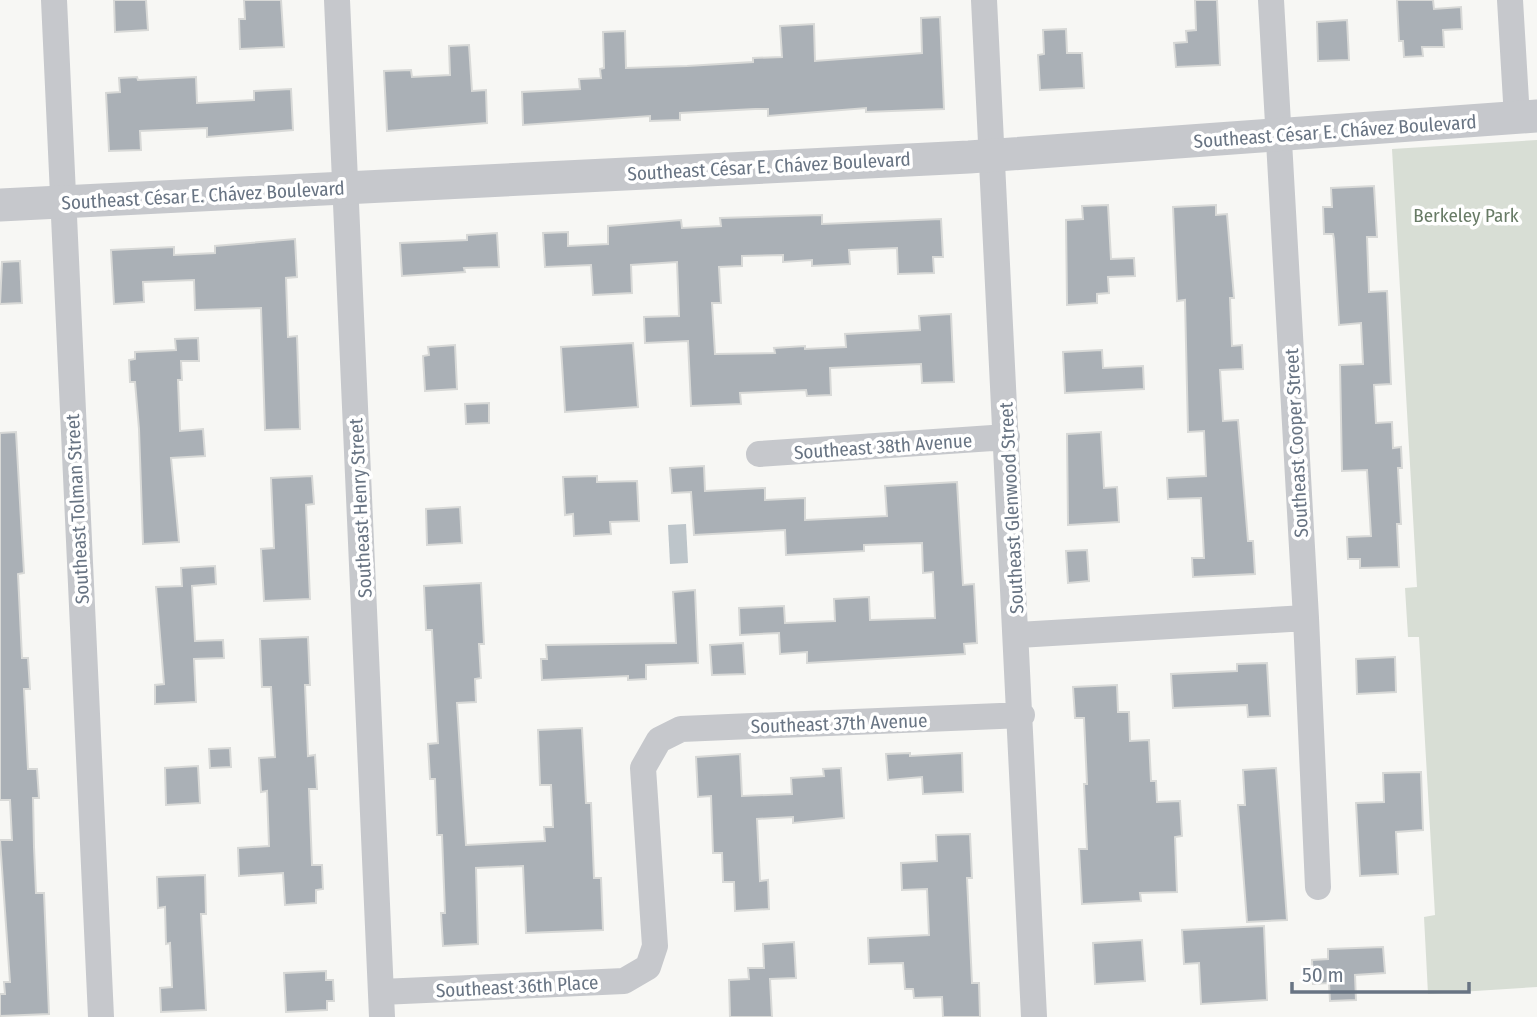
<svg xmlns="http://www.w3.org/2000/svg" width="1537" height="1017" font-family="'Fira Sans Condensed',sans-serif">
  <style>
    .green { fill: #d8ded5 }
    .water { fill: #bdc5ca }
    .building { fill: #aab0b6; stroke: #d8d9d7; stroke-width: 2 }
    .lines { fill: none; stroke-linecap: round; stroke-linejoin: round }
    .minor { stroke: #c6c8cc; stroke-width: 26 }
    .tertiary { stroke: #c6c8cc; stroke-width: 33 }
    .labels { text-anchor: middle; stroke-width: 7; stroke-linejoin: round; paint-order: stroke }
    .street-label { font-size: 19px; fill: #687483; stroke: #fff }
    .park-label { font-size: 19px; fill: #687b66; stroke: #fff }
  </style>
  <rect width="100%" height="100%" fill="#f7f7f4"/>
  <path class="green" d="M1537,140V987L1428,994L1424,917L1435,915L1419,637H1408L1405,588L1417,587L1392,149Z"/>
  <path class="water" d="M686,524L688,563L670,564L668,525Z"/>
  <path class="building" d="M114,0H146L148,30L115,32Z
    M244,0H281L284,47L240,49L239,19H245Z
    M1195,0H1217L1220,65L1176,67L1174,43L1187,42L1186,31L1196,30Z
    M1397,0H1433L1434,9L1461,7L1462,29L1443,30L1444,47H1422L1423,56L1404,57L1403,41H1399Z
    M940,17L944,109L866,112V108L768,116V109H755L680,113V120L650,121V116L523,125L522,92L580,89L579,79L601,78L600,69L604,68L603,32L625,31L626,68L687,66L753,62V58L782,57L780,26L814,24L815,61L922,53L921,18Z
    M1347,20L1349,60L1318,61L1317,22Z
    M1066,29L1067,53H1082L1084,88L1040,90L1038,55L1044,54L1043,30Z
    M469,45L472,91L486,90L487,123L387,131L384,71L411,70L412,77L450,75L449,46Z
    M137,77L138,80L196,77L197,103L254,100V91L291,89L293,130L207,137V128L140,131L141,150L109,151L106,93L120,92L119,78Z
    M1374,186L1377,237H1367L1369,292L1387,291L1391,384L1374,385L1376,423L1392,422L1393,448L1401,447L1402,468H1398L1401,524H1397L1399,567L1360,568V559H1348L1347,537L1371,536L1367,470L1342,471L1340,365L1363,364L1361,323L1339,325L1334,239L1333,234H1324L1323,207H1332L1331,188Z
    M1108,205L1111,259L1134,258L1135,276L1108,277L1109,293L1097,294V303L1067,305L1066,220L1083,219L1082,206Z
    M1216,205V215L1227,214L1234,298H1230L1232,346L1242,345L1243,369L1220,370L1223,421L1238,420L1248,541H1253L1255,574L1193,577L1192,558H1204L1201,498L1168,499L1167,478L1206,476L1204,431L1188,432L1185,300L1177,301L1173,207Z
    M822,215V224L941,219L943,257H933L934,273L898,274L897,248L849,250L850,264L812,266V260L783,262V255L742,256V266L719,267L721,303H712L715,354L775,353L774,348L805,346V349L846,347L845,334L920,330L919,316L951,314L954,382L922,383L921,364L830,368L831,395L807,396L806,390L740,393L741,404L691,406L688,341L645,343L644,317L679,316L677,262L631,265L632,293L593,295L591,265L545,267L543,233L568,232V246L608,244V226L681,220L682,228L721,226L720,218Z
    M497,233L499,267L464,268L465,272L402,276L400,243L467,240V235Z
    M295,239L297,277L286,278L288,337L297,336L300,429L265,430L261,308L195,310L194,280L143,282L144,302L114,304L111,250L174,247V255L215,253V246Z
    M20,261L22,303L0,304L2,262Z
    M198,338L199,361H181L182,380H178L180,431L203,429L205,456L171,458L179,542L143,544L139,429L135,382H130L129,360L135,359V352L176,350L175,339Z
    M633,343L638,407L565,412L561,347Z
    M455,345L457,389L425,391L423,356L429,355L428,347Z
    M1102,350L1103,368L1143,366L1144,389L1065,393L1063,352Z
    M489,403V423L466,424L465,404Z
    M16,432L24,573L18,574L22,658H28L30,689H24L28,769H37L39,798H33L34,847L36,893H44L49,1014L0,1016V994H5L4,982H10L0,840H12L10,800H0V433Z
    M1101,432L1104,488L1117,487L1119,522L1068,525L1067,434Z
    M704,466L705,491L765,488V500L805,498V520L887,516L885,486L957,482L963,585L974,584L977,643L964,644L965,654L807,663V652L780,654L779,633L740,635L739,608L784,606L785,623L835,621L834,599L869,597L870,620L935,618L933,572L923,573L922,543L864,545V551L786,555L785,530L694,535L691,492L672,493L670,468Z
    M312,476L314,504L306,505L310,599L264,601L261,549L274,548L271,478Z
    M597,476V482L637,481L639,521L610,522L611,534L574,536L573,514L565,515L563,477Z
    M460,507L462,543L427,545L426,509Z
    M1087,550L1089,581L1068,583L1066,551Z
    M215,566L216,584L192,586L195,641L223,640L224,658L194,659L196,702L155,704V685L164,684L156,587L182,586L181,568Z
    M481,583L484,644H479L481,678L475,679L476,702L457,703L466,845L545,841L544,827H553L551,785H540L538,730L582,728L586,803H591L594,878H601L603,930L526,933L523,866L476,868L478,944L443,946L441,913H445L442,835H437L435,779H430L428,744L438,743L432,630H426L424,586Z
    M695,590L698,663L646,665V679L628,680V676L542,680L541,659H547L546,645L676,643L673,592Z
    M308,637L310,685H305L308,756L315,755L317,789H309L312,865H322L323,889L316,890V903L285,905L283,873L239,876L238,848L269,846L267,791L261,792L259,758L275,757L271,687H262L260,639Z
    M743,643L745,674L712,675L710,645Z
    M1395,657L1396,692L1357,694L1356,659Z
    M1267,663L1270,716L1248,717L1247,705L1173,708L1171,674L1237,671V664Z
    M1117,685L1118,712H1129L1130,741L1149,740L1151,781H1156L1157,802L1180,801L1182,836L1175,837L1177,892L1140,893L1141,901L1082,904L1079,849H1087L1084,784H1087L1084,718H1075L1073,687Z
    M230,748L231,767L210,768L209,749Z
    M910,753V756L962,753L963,792L923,794L922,777L888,780L886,754Z
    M740,754L742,796L792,794L791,778L824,776L823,769L841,768L844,818L793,823V817L757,819L760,881L768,880L769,909L735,911L734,882H723L722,853H713L711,796L698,797L696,757Z
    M198,766L200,803L166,805L165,768Z
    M1276,768L1287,920L1247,922L1238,805H1245L1243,770Z
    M1421,772L1423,830L1396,832L1398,874L1360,876L1356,803L1384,802L1383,773Z
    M970,834L972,878H967L972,983H979L980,1017H943L942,997L914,998L913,989H905L903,963L869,964L868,938L929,935L927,889L902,890L901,863L937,861L936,835Z
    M205,875L206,914H201L206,1010L161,1012L160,988L172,987L170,943L166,944L165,907L158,908L157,877Z
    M1264,926L1267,1000L1201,1004L1199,963L1184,964L1182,930Z
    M1142,940L1145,981L1095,984L1093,943Z
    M794,942L796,978L770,979L772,1017H730L729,980L749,979L748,968H764L763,944Z
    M1383,947L1385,973L1355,975L1356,1000L1330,1001L1329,983L1313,984L1312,960L1328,959V949Z
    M326,971V980H333L334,1001H327V1010L286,1012L284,973Z"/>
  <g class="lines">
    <path class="minor" d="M54,0L101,1017
      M337,0L382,1017
      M984,0L1034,1017
      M1271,0L1306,618L1318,887
      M1510,0L1517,118
      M759,454L1007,437
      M1018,635L1306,618
      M381,992L624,981L648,967L655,946L643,768L659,740L681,729L1022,715"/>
    <path class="tertiary" d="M0,205L969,157L1537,116"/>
  </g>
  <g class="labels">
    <g class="street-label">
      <text transform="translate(1335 131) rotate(-4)" y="7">Southeast César E. Chávez Boulevard</text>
      <text transform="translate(769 166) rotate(-3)" y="7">Southeast César E. Chávez Boulevard</text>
      <text transform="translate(203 195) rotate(-3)" y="7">Southeast César E. Chávez Boulevard</text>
      <text transform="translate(1296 443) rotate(-93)" y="7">Southeast Cooper Street</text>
      <text transform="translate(883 446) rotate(-4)" y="7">Southeast 38th Avenue</text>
      <text transform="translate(360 508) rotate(-93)" y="7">Southeast Henry Street</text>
      <text transform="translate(1011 508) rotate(-93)" y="7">Southeast Glenwood Street</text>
      <text transform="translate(77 509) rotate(-93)" y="7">Southeast Tolman Street</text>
      <text transform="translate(839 723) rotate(-2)" y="7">Southeast 37th Avenue</text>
      <text transform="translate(517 986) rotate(-3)" y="7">Southeast 36th Place</text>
    </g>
    <g class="park-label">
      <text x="1466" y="222">Berkeley Park</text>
    </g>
  </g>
  <path d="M1292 982v10h177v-10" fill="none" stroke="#687483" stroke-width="3.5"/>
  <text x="1302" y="982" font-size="21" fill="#687483" stroke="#ffffff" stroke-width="5" paint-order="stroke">50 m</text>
</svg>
